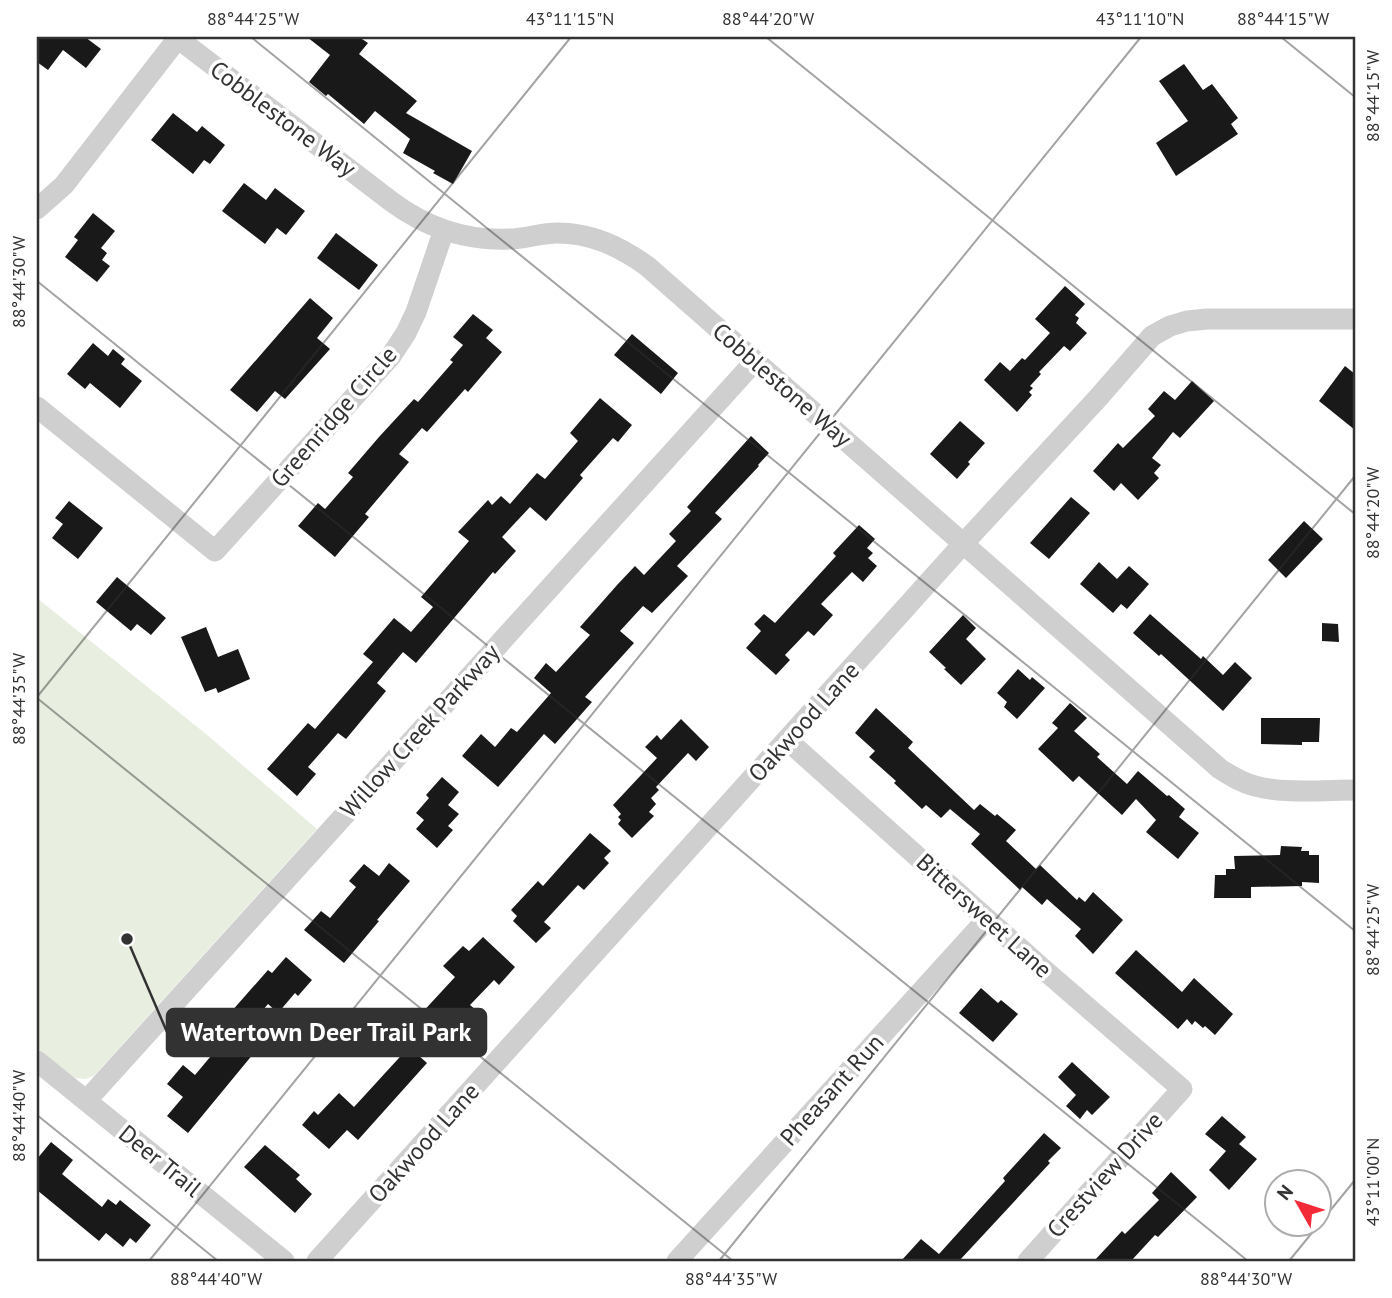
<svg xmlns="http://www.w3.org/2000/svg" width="1392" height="1298" font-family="'PT Sans',sans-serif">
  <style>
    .green { fill: #e8efe0 }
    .building { fill: #191919 }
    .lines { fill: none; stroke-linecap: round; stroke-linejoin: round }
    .street { stroke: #cfcfcf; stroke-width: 21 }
    .ticks { fill: none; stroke: #323232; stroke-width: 2; stroke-opacity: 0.45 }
    .labels { text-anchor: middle; stroke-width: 7; stroke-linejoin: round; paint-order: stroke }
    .street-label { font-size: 24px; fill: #323232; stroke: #fff }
    .leader { fill: none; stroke: #323232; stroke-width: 2.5 }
    .callout-dot { fill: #323232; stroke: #fff; stroke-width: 2.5 }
    .callout { fill: #323232; stroke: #323232; stroke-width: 2.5 }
    .callout-label { font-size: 26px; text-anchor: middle; font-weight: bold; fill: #fff }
    .neatline { fill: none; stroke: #323232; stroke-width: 2.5 }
    .ticks-label { font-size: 18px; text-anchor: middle; fill: #323232 }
  </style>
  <rect width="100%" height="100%" fill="#fff"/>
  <path class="green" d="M37,598L206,734L317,829L94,1076L85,1079L75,1078L37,1048Z"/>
  <path class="building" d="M37,37H85L101,49L86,68L63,50L48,70L37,62Z
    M307,37H359L368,43L359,54L417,101L406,113L472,151L453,184L433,173L435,171L403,153L410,139L375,111L364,124L328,94L326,96L309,82L330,55Z
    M1184,64L1203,90L1212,84L1238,118L1231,124L1238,134L1176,176L1156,143L1188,121L1159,81Z
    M173,113L197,132L202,126L225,145L210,164L204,160L193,174L151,140Z
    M244,183L266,200L275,188L305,211L286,235L277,228L265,244L222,211Z
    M93,213L115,231L101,248L107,253L102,260L110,266L97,282L65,257L78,240L74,237Z
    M336,233L378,265L359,290L317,258Z
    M1065,286L1085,304L1075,315L1079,318L1076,323L1087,333L1070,351L1064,346L1039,372L1041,374L1030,386L1033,388L1029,392L1032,395L1017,412L984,380L1000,362L1010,371L1022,358L1025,360L1050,333L1035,319Z
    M310,298L333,318L317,338L330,349L285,399L275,391L257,412L230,390Z
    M473,314L493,330L486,338L502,352L468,392L465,389L427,432L422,428L399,454L409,462L365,514L369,517L335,557L298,526L318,503L325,509L353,477L348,473L379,437L414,399L418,402L453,362L450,360L463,345L453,337Z
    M632,334L678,373L661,394L614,355Z
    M93,343L108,356L113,349L125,359L121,364L142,381L120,408L90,383L85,389L67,374Z
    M1345,366L1355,374V430L1319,401Z
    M1192,381L1214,401L1180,438L1173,432L1152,458L1161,465L1154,473L1159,478L1138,500L1121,483L1114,491L1093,471L1118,443L1123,448L1155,416L1148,409L1164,391L1175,400Z
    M600,398L632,425L618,442L613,438L580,475L583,478L546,521L530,507L502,537L516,551L495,574L493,572L416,663L403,652L377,683L386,691L346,739L338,733L308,767L316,774L297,796L267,769L308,723L315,729L373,662L363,654L394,618L411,632L433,607L421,597L469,541L458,532L488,500L492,505L501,496L510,504L537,473L545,479L578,441L570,433Z
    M960,421L985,443L968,462L970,464L957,479L930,454Z
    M751,436L769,453L758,465L759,466L715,513L722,519L677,566L688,576L652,613L643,606L620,631L634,643L585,697L592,702L555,744L544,734L498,787L462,756L481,734L495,747L511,728L517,732L551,693L534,678L546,663L556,672L590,635L580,627L618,584L635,566L644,575L676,541L669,534L691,511L687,507Z
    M1071,497L1090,513L1049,559L1030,543Z
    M69,501L103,528L78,559L52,538L63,524L55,518Z
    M1304,521L1323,539L1286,578L1268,560Z
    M859,525L875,539L867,548L873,553L868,558L877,566L863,582L852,572L821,604L833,615L814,636L808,631L785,655L790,660L776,675L746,648L761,631L754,624L764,614L775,623L836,556L833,553Z
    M1099,562L1117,579L1129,566L1149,584L1127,609L1121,604L1113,613L1080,584Z
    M117,577L166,618L151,635L137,624L131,631L96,602Z
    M1150,614L1201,659L1203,656L1223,675L1235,662L1252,678L1223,711L1161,654L1159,656L1133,633Z
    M963,615L976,628L966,639L986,659L961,685L944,669L946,668L929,652Z
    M1322,623L1338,624L1339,642L1322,641Z
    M206,627L218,657L238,649L250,679L218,693L216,688L205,692L181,637Z
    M1018,669L1030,680L1032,677L1045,688L1017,719L1004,707L1007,702L997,693Z
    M1070,703L1087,718L1074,731L1100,754L1097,757L1127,784L1138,771L1167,796L1169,795L1185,809L1179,817L1199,833L1178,859L1146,832L1156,820L1136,799L1122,815L1079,776L1073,782L1038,749L1058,728L1052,723Z
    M876,708L913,742L908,748L974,810L980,804L995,816L997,814L1016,830L1006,841L1036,869L1040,865L1077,900L1079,897L1085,902L1093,892L1123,920L1093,954L1075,936L1081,929L1047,899L1042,905L1022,887L1020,890L971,844L980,834L950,809L941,818L926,805L922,809L894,783L896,781L869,757L875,751L855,733Z
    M1261,718H1320L1319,742H1302V745L1261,744Z
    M681,719L709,747L696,761L688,753L656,787L659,790L651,798L656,804L649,812L654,816L632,838L618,824L621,820L618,817L621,814L613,805L657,758L645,747L657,735L661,740Z
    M442,777L459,792L448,805L459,814L448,826L453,830L437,848L416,829L424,820L416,813L429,798L426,795Z
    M590,833L611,851L604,858L609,863L584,890L578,885L544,922L551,928L536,943L513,921L517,916L511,910L538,881L543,886Z
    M1281,846L1302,847L1301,851H1309V855H1319V883L1302,882V886L1251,887V898H1214L1215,875H1226V869H1235L1234,856L1280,855Z
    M389,863L410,881L377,920L379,921L344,963L304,930L321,911L330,918L356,887L349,881L364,864L379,876Z
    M483,937L515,967L499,985L494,980L470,1005L476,1010L456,1031L447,1023L426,1046L407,1029L455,977L443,966L463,946L469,951Z
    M1136,950L1182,992L1194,978L1233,1014L1215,1035L1205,1026L1203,1028L1195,1021L1192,1025L1187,1019L1178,1029L1115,973Z
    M286,957L312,980L298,996L295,993L278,1013L268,1004L247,1029L263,1042L188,1133L167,1116L183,1097L167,1084L183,1065L195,1075L226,1038L216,1029L268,970L272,973Z
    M981,988L998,1003L1001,1000L1018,1014L993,1042L959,1013Z
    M409,1047L427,1063L358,1140L347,1130L329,1149L302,1125L314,1111L318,1115L339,1093L354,1107Z
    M1072,1062L1110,1097L1092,1115L1087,1110L1080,1119L1066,1106L1076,1095L1058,1077Z
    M1222,1116L1246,1137L1239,1144L1257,1159L1229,1190L1209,1170L1226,1151L1205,1134Z
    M1044,1133L1061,1148L1048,1161L1050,1163L959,1261H901L921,1239L939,1254L1005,1181L1003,1178Z
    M51,1142L73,1160L62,1174L102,1207L108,1199L116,1205L120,1200L151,1225L136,1243L130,1238L123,1247L106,1233L99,1241L37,1190V1159Z
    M265,1145L300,1175L296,1179L312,1194L295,1213L244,1167Z
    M1171,1172L1197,1197L1158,1237L1155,1235L1131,1261H1094L1122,1231L1125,1234L1159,1200L1152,1193Z"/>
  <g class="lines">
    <path class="street" d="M176,37L392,202C426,227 466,241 509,239C525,239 541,233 557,233C591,233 619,246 647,266L1220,769C1231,776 1242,783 1255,786C1282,794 1326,790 1355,790
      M37,209L64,185L178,38
      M37,407L215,551L391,356L406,333L416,312L444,230
      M787,740L1042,968L1182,1089L1028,1261
      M37,1061L284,1261
      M86,1101L755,361
      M317,1261L963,544L1098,398L1152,336L1170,326L1187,321L1207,319H1355
      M677,1261L987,919"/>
  </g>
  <path class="ticks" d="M251,37L1355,931M766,37L1355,514M1281,37L1355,97M37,281L1248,1261M37,697L571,37M37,698L733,1261M37,1115L218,1261M149,1261L1141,37M719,1261L1355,476M1289,1261L1355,1180"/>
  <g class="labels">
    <g class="street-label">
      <text transform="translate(283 119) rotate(37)" y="8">Cobblestone Way</text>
      <text transform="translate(782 385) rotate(41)" y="8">Cobblestone Way</text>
      <text transform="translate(334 417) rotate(-49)" y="8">Greenridge Circle</text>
      <text transform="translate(804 722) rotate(-48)" y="8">Oakwood Lane</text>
      <text transform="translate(420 731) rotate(-48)" y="8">Willow Creek Parkway</text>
      <text transform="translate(984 916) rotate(42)" y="8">Bittersweet Lane</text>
      <text transform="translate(832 1090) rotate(-48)" y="8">Pheasant Run</text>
      <text transform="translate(424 1143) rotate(-48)" y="8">Oakwood Lane</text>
      <text transform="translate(160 1161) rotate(39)" y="8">Deer Trail</text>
      <text transform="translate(1105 1175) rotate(-48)" y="8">Crestview Drive</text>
    </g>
  </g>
  <path class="leader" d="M127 939L167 1032"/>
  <circle class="callout-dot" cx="127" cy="939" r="7"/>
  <rect class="callout" x="167" y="1009" width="319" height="47" rx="7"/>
  <g class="callout-label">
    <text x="326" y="1041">Watertown Deer Trail Park</text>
  </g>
  <rect width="1392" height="1298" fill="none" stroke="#ffffff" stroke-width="77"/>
  <g transform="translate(1298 1203) rotate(309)"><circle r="33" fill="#ffffff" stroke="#adadad" stroke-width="2"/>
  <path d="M0-5L12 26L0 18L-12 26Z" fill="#f32a38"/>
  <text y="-10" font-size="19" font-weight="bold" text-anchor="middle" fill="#323232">N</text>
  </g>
  <rect x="38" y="38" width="1316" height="1222" class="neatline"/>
  <g class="ticks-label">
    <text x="253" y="25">88°44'25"W</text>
    <text x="570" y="25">43°11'15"N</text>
    <text x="768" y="25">88°44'20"W</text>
    <text x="1140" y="25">43°11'10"N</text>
    <text x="1283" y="25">88°44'15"W</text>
    <text transform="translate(1373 96) rotate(-90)" y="6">88°44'15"W</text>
    <text transform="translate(19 282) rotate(-90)" y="6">88°44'30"W</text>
    <text transform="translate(1373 513) rotate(-90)" y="6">88°44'20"W</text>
    <text transform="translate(19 699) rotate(-90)" y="6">88°44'35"W</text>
    <text transform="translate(1373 930) rotate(-90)" y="6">88°44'25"W</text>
    <text transform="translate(19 1116) rotate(-90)" y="6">88°44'40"W</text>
    <text transform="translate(1373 1182) rotate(-90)" y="6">43°11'00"N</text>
    <text x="216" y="1285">88°44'40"W</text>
    <text x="731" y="1285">88°44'35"W</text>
    <text x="1246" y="1285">88°44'30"W</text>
  </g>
</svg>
